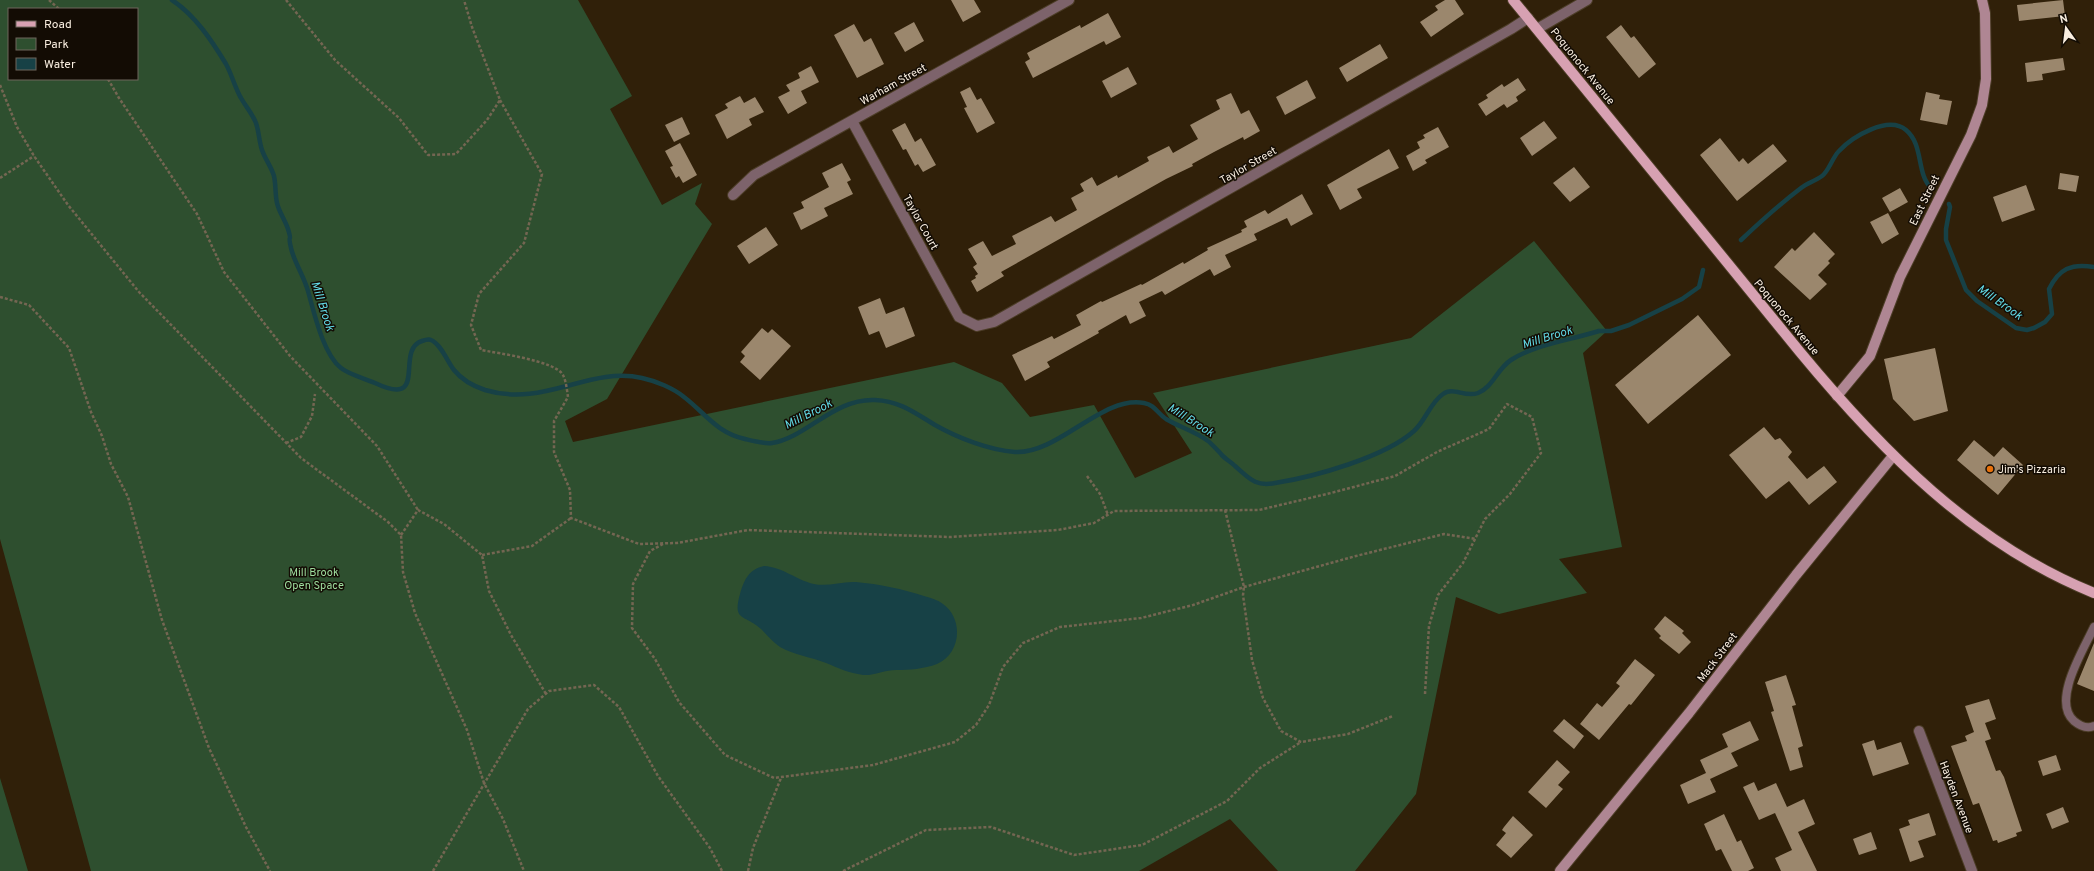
<svg xmlns="http://www.w3.org/2000/svg" width="2094" height="871" font-family="Overpass,sans-serif">
  <style>
    .green { fill: #2e4f2f; fill-rule: evenodd }
    .water { fill: #174146 }
    .lines { fill: none; stroke-linecap: round; stroke-linejoin: round }
    .stream { stroke: #174146; stroke-width: 4.5 }
    .building { fill: #9b876d }
    .lane-casing { stroke: #4c3d27; stroke-width: 10 }
    .street-casing { stroke: #4c3d27; stroke-width: 12 }
    .secondary-casing { stroke: #4c3d27; stroke-width: 12 }
    .primary-casing { stroke: #4c3d27; stroke-width: 12 }
    .path { stroke: #746652; stroke-width: 2.5; stroke-dasharray: 3 2; stroke-linecap: butt }
    .lane { stroke: #7d636b; stroke-width: 8 }
    .street { stroke: #7d636b; stroke-width: 10 }
    .secondary { stroke: #af8693; stroke-width: 10 }
    .primary { stroke: #d7a1b2; stroke-width: 10 }
    .food-dot { fill: #e8710a; stroke: #130c04; stroke-width: 1.5 }
    .labels { text-anchor: middle; stroke-width: 3; stroke-linejoin: round; paint-order: stroke }
    .street-label { font-size: 11px; fill: #f9eee0; stroke: #130c04 }
    .poi-label { font-size: 11px; fill: #f9eee0; stroke: #130c04; text-anchor: start }
    .park-label { font-size: 11px; fill: #9edd9e; stroke: #130c04 }
    .water-label { font-size: 12px; font-style: italic; fill: #62dae6; stroke: #130c04 }
  </style>
  <rect width="100%" height="100%" fill="#302009"/>
  <path class="green" d="M0,0H578L632,96L610,109L662,205L702,183L695,204L712,224L607,399L565,421L573,442L954,362L1002,383L1030,417L1094,405L1135,478L1192,453L1153,393L1411,338L1534,241L1607,331L1583,353L1622,547L1559,559L1587,593L1499,614L1456,597L1416,794L1355,871H1278L1230,819L1139,871H91L0,539ZM9,9H137V79H9Z
    M0,778L28,871H0Z"/>
  <path class="water" d="M764,566C783,567 796,580 814,584C828,587 842,581 856,582C879,584 903,589 924,596C931,598 938,600 943,604C964,619 961,654 937,664C924,669 909,670 896,670C885,670 873,676 863,675C849,673 838,668 826,663C811,657 794,655 780,647C773,642 767,635 761,629C745,614 732,622 740,594C744,580 749,569 764,566Z"/>
  <g class="lines">
    <path class="stream" d="M172,0C195,15 212,41 226,64C232,75 235,88 241,98C246,107 252,113 256,123C259,132 259,141 262,150C265,159 271,166 274,176C276,185 275,194 277,203C279,212 285,220 288,229C293,245 287,231 291,248C294,262 304,276 308,291C314,312 323,354 341,368C350,375 364,378 375,383C430,409 394,350 422,341C425,340 429,339 431,340C441,344 448,363 454,370C462,380 473,386 485,390C544,408 589,366 642,378C656,381 673,388 684,397C705,413 717,433 745,439C753,441 764,444 772,443C806,438 834,398 875,400C900,401 915,413 935,425C958,438 989,450 1015,452C1059,454 1102,395 1144,403C1155,405 1157,413 1166,419C1179,427 1195,431 1208,441C1211,443 1218,451 1221,454C1225,459 1231,462 1235,466C1249,478 1255,487 1275,483C1314,477 1385,457 1414,431C1426,420 1430,403 1443,394C1454,386 1464,398 1478,393C1493,387 1497,369 1511,360C1536,344 1571,340 1599,331H1611L1629,325L1682,299L1699,287L1703,270
      M1949,204L1950,207L1946,229V240L1966,290L1977,301L2016,328L2027,330L2034,328L2045,322L2052,314L2049,289C2059,269 2071,263 2094,267
      M1741,240C1760,222 1780,204 1801,188C1807,183 1815,181 1822,176C1829,171 1832,158 1839,151C1852,137 1888,115 1906,130C1924,145 1916,173 1931,188"/>
  </g>
  <path class="building" d="M951,0H974L981,12L963,22Z
    M1445,0H1455L1464,14L1431,37L1420,22L1438,10L1435,6Z
    M2063,0L2065,16L2019,21L2017,5Z
    M1108,13L1121,37L1106,45L1104,41L1033,78L1025,62L1030,59L1027,53L1080,25L1081,28Z
    M914,22L924,41L905,52L894,33Z
    M854,24L864,42L871,38L884,64L857,78L834,35Z
    M1621,25L1631,38L1634,36L1656,64L1639,78L1606,37Z
    M1380,44L1388,58L1347,82L1339,68Z
    M2063,58L2065,70L2042,74L2043,80L2027,82L2025,63Z
    M811,66L819,82L801,91L807,103L788,114L778,97L790,91L786,85L800,78L798,73Z
    M1128,67L1137,84L1111,98L1102,81Z
    M1518,78L1526,90L1516,97L1518,101L1507,108L1504,104L1486,116L1478,104L1488,98L1486,95L1502,84L1504,87Z
    M1307,80L1316,98L1285,115L1276,97Z
    M970,87L977,100L981,98L995,123L977,133L964,108L967,107L960,92Z
    M1926,92L1940,95L1939,99L1952,101L1947,125L1920,120Z
    M1231,93L1241,114L1249,110L1260,131L1244,140L1243,137L1214,152L1192,164L1193,166L1166,179L1001,272L1004,276L977,292L971,281L976,278L975,276L978,274L973,267L977,264L968,249L983,241L992,256L1016,244L1012,236L1051,216L1055,222L1077,210L1071,198L1084,191L1080,184L1092,177L1097,186L1117,175L1118,178L1149,161L1147,157L1169,146L1173,153L1198,139L1190,125L1220,109L1216,100Z
    M740,96L744,103L755,97L764,112L749,119L752,125L727,139L715,115L728,108L725,104Z
    M682,117L690,134L674,142L665,125Z
    M1544,121L1557,138L1532,156L1520,138Z
    M905,123L915,142L921,138L936,165L923,172L918,164L915,166L906,149L903,150L892,130Z
    M1438,127L1449,147L1425,160L1427,163L1413,171L1406,156L1420,148L1417,142L1425,138L1423,135Z
    M1720,138L1739,162L1743,158L1748,164L1773,144L1787,161L1737,201L1700,155Z
    M680,143L697,175L683,183L679,176L676,178L670,167L673,166L665,151Z
    M1389,149L1399,168L1357,189L1362,198L1340,210L1327,185Z
    M842,163L851,180L847,182L853,194L824,208L828,216L801,230L793,213L804,208L801,202L829,187L822,173Z
    M1574,167L1590,187L1570,202L1553,183Z
    M2060,173L2079,176L2076,192L2058,189Z
    M2026,185L2035,210L2002,222L1993,197Z
    M1900,188L1908,202L1890,212L1882,198Z
    M1302,194L1313,214L1291,226L1287,218L1254,234L1257,240L1225,255L1231,267L1214,276L1210,269L1165,295L1162,291L1139,302L1146,316L1130,324L1126,315L1098,331L1099,333L1047,362L1050,367L1025,381L1012,355L1052,336L1054,339L1081,325L1076,315L1101,301L1102,302L1141,284L1142,285L1183,262L1184,264L1208,250L1207,248L1242,232L1241,230L1247,227L1244,221L1265,210L1268,214Z
    M1888,213L1899,234L1882,244L1870,222Z
    M766,227L778,245L749,264L737,246Z
    M1814,232L1835,254L1828,261L1830,263L1818,275L1827,284L1810,300L1774,267L1792,248L1795,251Z
    M880,298L886,314L904,307L915,336L886,348L879,331L869,335L858,307Z
    M1698,315L1731,355L1648,424L1615,385Z
    M762,328L768,333L772,329L791,346L760,380L740,362L745,356L741,352Z
    M1935,348L1948,411L1914,421L1893,399L1884,359Z
    M1764,427L1775,440L1780,438L1792,452L1788,457L1807,479L1824,466L1837,482L1809,505L1789,481L1766,499L1729,455Z
    M1974,440L1994,457L2003,447L2023,465L1998,495L1957,460Z
    M1665,616L1684,631L1682,633L1691,642L1679,654L1659,638L1661,636L1654,629Z
    M2094,643V691L2077,684Z
    M1635,659L1655,675L1631,705L1629,704L1599,740L1580,724L1597,703L1602,707L1620,686L1616,683Z
    M1786,675L1796,705L1792,706L1803,746L1798,748L1803,767L1790,771L1771,712L1774,711L1765,682Z
    M1989,699L1996,719L1985,723L1991,739L1985,741L1996,771L2000,770L2004,777L2022,831L2016,833L2017,836L1998,843L1997,840L1993,841L1979,803L1973,805L1951,746L1967,741L1965,736L1974,732L1965,706Z
    M1564,719L1584,736L1574,749L1553,731Z
    M1750,721L1759,740L1731,753L1738,766L1710,779L1716,792L1688,804L1680,785L1706,773L1700,760L1728,747L1722,734Z
    M1874,740L1877,750L1901,742L1909,764L1873,776L1862,744Z
    M2056,755L2061,770L2043,776L2038,761Z
    M1557,760L1570,772L1558,785L1563,789L1546,808L1528,792Z
    M1754,782L1758,791L1776,783L1787,807L1804,799L1815,824L1798,832L1817,871H1781L1775,858L1792,850L1775,813L1759,820L1743,787Z
    M2063,807L2069,822L2052,829L2046,814Z
    M1929,813L1936,835L1918,841L1924,857L1910,862L1899,829L1910,825L1908,820Z
    M1724,814L1737,842L1741,840L1754,868L1748,871H1732L1721,849L1716,851L1704,824Z
    M1513,816L1533,835L1511,858L1496,845L1506,833L1502,830L1504,827Z
    M1871,832L1877,849L1859,855L1853,839Z"/>
  <g class="lines">
    <defs>
      <path id="lane" d="M2094,627C2084,649 2051,701 2074,721C2080,726 2087,729 2094,726"/>
      <path id="street" d="M1537,29L1587,0
        M852,121L959,317L977,326L994,322L1511,29L1528,18
        M733,195L754,175L1069,0
        M1919,731L1972,871"/>
      <path id="secondary" d="M1837,396L1870,356L1900,277L1971,135L1982,105L1986,79L1985,13L1982,0
        M1560,871L1689,713L1796,575L1893,456"/>
      <path id="primary" d="M1513,0L1800,352C1881,450 1974,545 2094,593"/>
    </defs>
    <use href="#lane" class="lane-casing"/>
    <use href="#street" class="street-casing"/>
    <use href="#secondary" class="secondary-casing"/>
    <use href="#primary" class="primary-casing"/>
    <path class="path" d="M49,0L59,9
      M286,0L335,60L399,118L428,155L456,154L487,120L500,100L472,27L464,0
      M108,79L119,98L197,214L224,272L290,356L377,446L418,510
      M0,85L17,127L34,156L68,205L139,292L301,458L388,522L401,535L403,572L415,613L467,730L484,783L503,819L524,871
      M500,100L542,174L524,243L479,294L471,325L481,350C497,353 556,361 563,375C566,381 567,390 568,397L554,421V452L570,490L571,518L639,544L677,543L748,530L950,537L1058,530L1094,523L1114,511L1259,510L1331,493L1395,476L1437,452L1489,429L1507,404L1532,417L1541,453L1510,494L1485,519L1463,563L1438,595L1429,626L1425,694
      M0,178L34,156
      M0,297L29,305L69,348L91,412L102,436L111,464L128,497L162,620L209,748L246,827L270,871
      M286,443L301,437L312,416L315,394
      M1087,476L1100,494L1108,515
      M1225,510L1244,587L1243,595L1252,660L1263,698L1281,731L1301,742L1348,734L1393,716
      M401,535L418,510L444,524L482,555L489,591L511,635L546,694
      M663,544L650,551L633,584L632,628L655,659L679,702L725,755L774,778L873,765L955,742L976,725L989,705L1003,667L1023,643L1060,627L1141,618L1193,605L1244,587L1356,556L1444,534L1476,539
      M482,555L532,546L571,518
      M433,871L528,709L549,691L594,685L619,707L658,776L710,848L722,871
      M748,871L753,848L781,778
      M843,871L926,830L991,827L1074,855L1142,845L1227,801L1260,768L1301,742"/>
    <use href="#lane" class="lane"/>
    <use href="#street" class="street"/>
    <use href="#secondary" class="secondary"/>
    <use href="#primary" class="primary"/>
  </g>
  <circle class="food-dot" cx="1990" cy="469" r="4"/>
  <g class="labels">
    <g class="street-label">
      <text transform="translate(1583 66) rotate(51)" y="4">Poquonock Avenue</text>
      <text transform="translate(893 84) rotate(-29)" y="4">Warham Street</text>
      <text transform="translate(1248 165) rotate(-30)" y="4">Taylor Street</text>
      <text transform="translate(1924 200) rotate(-64)" y="4">East Street</text>
      <text transform="translate(921 222) rotate(61)" y="4">Taylor Court</text>
      <text transform="translate(1787 317) rotate(50)" y="4">Poquonock Avenue</text>
      <text transform="translate(1717 657) rotate(-53)" y="4">Mack Street</text>
      <text transform="translate(1957 797) rotate(69)" y="4">Hayden Avenue</text>
    </g>
    <g class="poi-label">
      <text x="1998" y="473">Jim's Pizzaria</text>
    </g>
    <g class="park-label">
      <text x="314" y="576">Mill Brook<tspan x="314" dy="13">Open Space</tspan></text>
    </g>
    <g class="water-label">
      <text transform="translate(2000 302) rotate(35)" y="4">Mill Brook</text>
      <text transform="translate(323 306) rotate(72)" y="4">Mill Brook</text>
      <text transform="translate(1547 337) rotate(-17)" y="4">Mill Brook</text>
      <text transform="translate(808 414) rotate(-27)" y="4">Mill Brook</text>
      <text transform="translate(1191 420) rotate(32)" y="4">Mill Brook</text>
    </g>
  </g>
  <rect x="8" y="8" width="130" height="72" fill="#130c04" stroke="#6f665c"/>
  <rect x="16" y="21" width="20" height="6" fill="#d7a1b2" stroke="#6f665c"/>
  <text x="44" y="28" font-size="12" fill="#f9eee0">Road</text>
  <rect x="16" y="38" width="20" height="12" fill="#2e4f2f" stroke="#6f665c"/>
  <text x="44" y="48" font-size="12" fill="#f9eee0">Park</text>
  <rect x="16" y="58" width="20" height="12" fill="#174146" stroke="#6f665c"/>
  <text x="44" y="68" font-size="12" fill="#f9eee0">Water</text>
  <g transform="translate(2066 28) rotate(346)" stroke="#130c04" stroke-width="3" paint-order="stroke">
  <path d="M0-3L7 15L0 10L-7 15Z" fill="#f9eee0"/>
  <text y="-6" font-size="11" font-weight="bold" text-anchor="middle" fill="#f9eee0">N</text>
  </g>
</svg>
